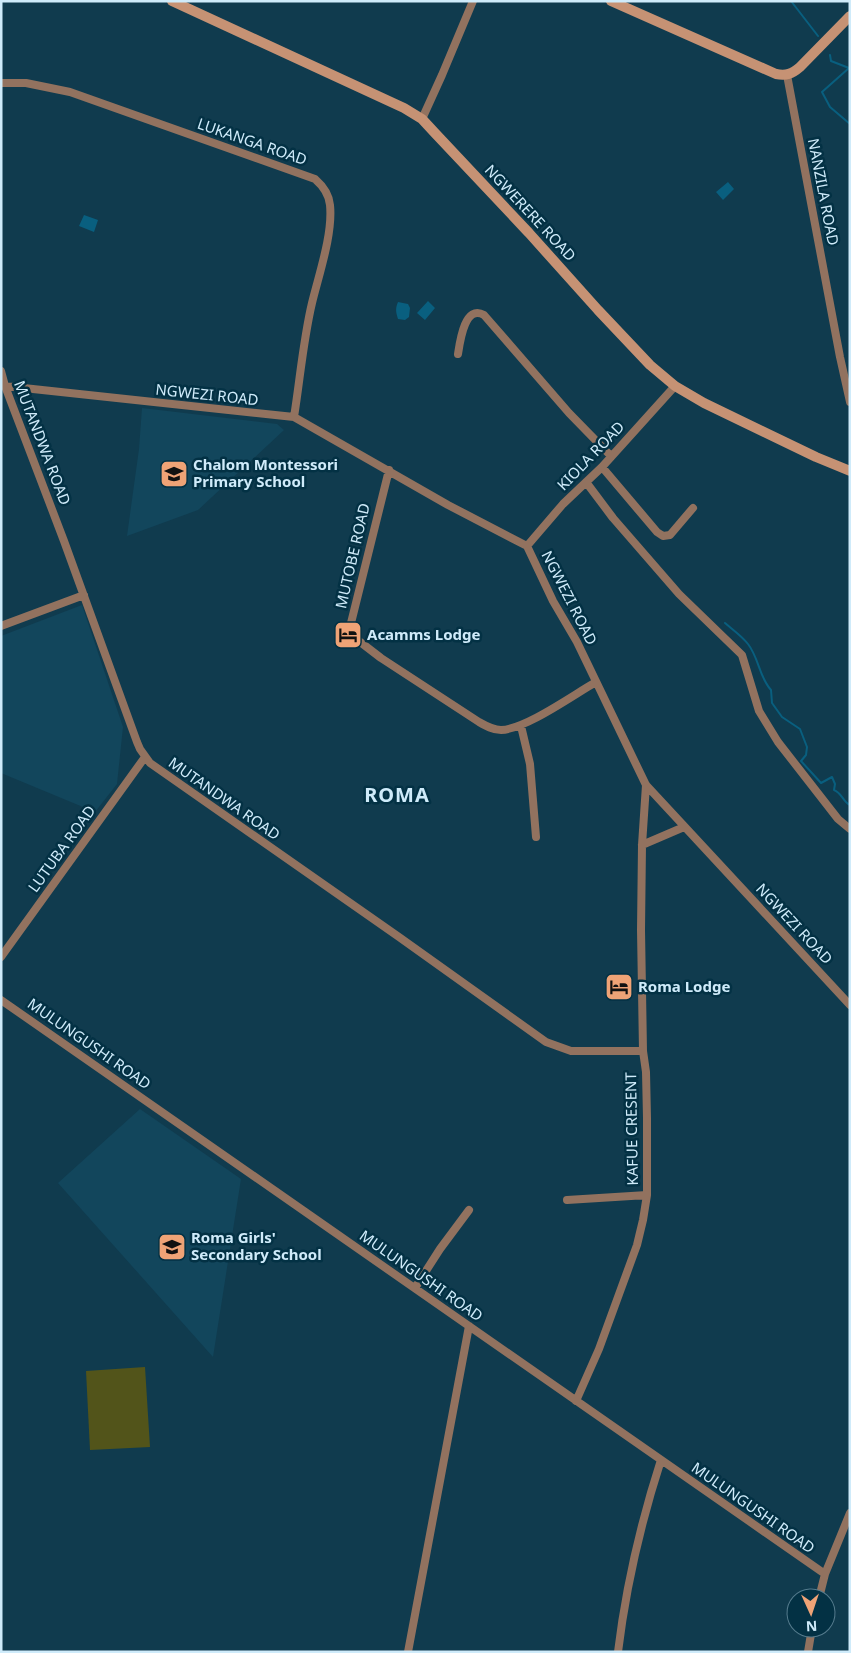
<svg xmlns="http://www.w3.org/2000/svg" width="851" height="1653" font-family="'Noto Sans',sans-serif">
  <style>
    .built { fill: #12465c }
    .green { fill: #52541a }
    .water { fill: #095f7f }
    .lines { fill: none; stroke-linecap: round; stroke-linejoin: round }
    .stream { stroke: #095f7f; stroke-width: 2 }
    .street { stroke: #92725f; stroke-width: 8 }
    .secondary { stroke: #c69274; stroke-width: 10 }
    .labels { text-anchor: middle; stroke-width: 5; stroke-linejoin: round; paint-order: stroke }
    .street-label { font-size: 15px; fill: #cfebfa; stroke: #033144 }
    .poi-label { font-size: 15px; font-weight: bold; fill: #cfebfa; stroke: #033144; text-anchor: start }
    .district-label { font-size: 20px; font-weight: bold; letter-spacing: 1px; fill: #cfebfa; stroke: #033144 }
  </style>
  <rect width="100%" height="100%" fill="#103b4e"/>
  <path class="built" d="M142,408L277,424L284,430L198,510L127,536L139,449Z
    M82,605L123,727L117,784L95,812L1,773V636Z
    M140,1109L241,1179L213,1357L58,1183Z"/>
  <path class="green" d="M145,1367L150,1447L90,1450L86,1371Z"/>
  <path class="water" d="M728,182L734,189L723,200L716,192Z
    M84,215L98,220L94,232L79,226Z
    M428,301L435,308L425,320L417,313Z
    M398,302L408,304L410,308L409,317L405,320L398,319C396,313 395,309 398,302Z"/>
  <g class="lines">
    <path class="stream" d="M791,1L818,36
      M830,55L831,61L849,68L822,92L830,107L850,124
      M725,623C733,630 742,636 748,644C759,658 759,677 771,690L772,703L782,717L800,729L807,747L806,755L801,761L821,783L832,777L835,784L834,790C842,793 843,802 850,805"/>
    <path class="street" d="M787,75L840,357L850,402
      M1,83H26L70,92L315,179C323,186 329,194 330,205C333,234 319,274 312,303C303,341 300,380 294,417
      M422,119L442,75L473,1
      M458,354C460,341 465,304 484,315L569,413L610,455
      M1,371L5,386L64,541L137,742L140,749L150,763L399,937L546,1042L571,1051H643
      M5,386L294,417L448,505L527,546L553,601L577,642L646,785L850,1005
      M602,467L657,532L663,536L670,535L693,508
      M389,470L351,623L352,632L355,638L381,658L479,722C486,726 493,730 501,730C526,729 573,695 596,682
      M586,482L613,518L679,594L742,655L759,711L778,742L838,819L850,829
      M527,546L563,504L602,467L675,386
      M1,626L84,595
      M521,726L530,764L536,837
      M642,845L684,827
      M1,957L145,757
      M1,1000L825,1574
      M567,1200L647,1195
      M415,1288L440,1249L469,1210
      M576,1401L599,1349L637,1245L643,1220L647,1195V1118L646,1072L643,1051L641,930L642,845L646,785
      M819,1598L825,1574L850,1513
      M408,1652L469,1326
      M618,1652C626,1586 641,1522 661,1460
      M808,1652L812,1628"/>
    <path class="secondary" d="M172,1L404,108L422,119L434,132L529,233L598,310L650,365L675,386L704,403L816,457L850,471
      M611,1L776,74C786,76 792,74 800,67L850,16"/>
  </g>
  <defs>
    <symbol id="school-square" viewBox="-11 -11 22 22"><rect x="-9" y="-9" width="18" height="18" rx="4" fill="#efa376" stroke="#033144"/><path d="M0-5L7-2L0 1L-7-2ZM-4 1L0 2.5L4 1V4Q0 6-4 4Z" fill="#111"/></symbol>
    <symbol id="hotel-square" viewBox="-11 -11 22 22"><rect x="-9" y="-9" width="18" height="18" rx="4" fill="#efa376" stroke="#033144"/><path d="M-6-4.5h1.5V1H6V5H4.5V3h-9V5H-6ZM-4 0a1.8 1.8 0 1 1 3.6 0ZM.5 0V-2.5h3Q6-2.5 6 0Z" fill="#111"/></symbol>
  </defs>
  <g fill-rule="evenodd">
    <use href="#school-square" x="158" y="458" width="32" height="32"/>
    <use href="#hotel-square" x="332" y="619" width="32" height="32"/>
    <use href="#hotel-square" x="603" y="971" width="32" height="32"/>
    <use href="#school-square" x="156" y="1231" width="32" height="32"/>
  </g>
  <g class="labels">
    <g class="street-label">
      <text transform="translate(252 142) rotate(19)" y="5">LUKANGA ROAD</text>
      <text transform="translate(823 192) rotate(79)" y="5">NANZILA ROAD</text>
      <text transform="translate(530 213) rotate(47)" y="5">NGWERERE ROAD</text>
      <text transform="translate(207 395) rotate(6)" y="5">NGWEZI ROAD</text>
      <text transform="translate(42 443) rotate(69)" y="5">MUTANDWA ROAD</text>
      <text transform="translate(591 456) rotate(-46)" y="5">KIOLA ROAD</text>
      <text transform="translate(353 556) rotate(-77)" y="5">MUTOBE ROAD</text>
      <text transform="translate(569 598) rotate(63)" y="5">NGWEZI ROAD</text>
      <text transform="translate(224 799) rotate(35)" y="5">MUTANDWA ROAD</text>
      <text transform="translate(62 849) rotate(-54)" y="5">LUTUBA ROAD</text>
      <text transform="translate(794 924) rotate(47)" y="5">NGWEZI ROAD</text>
      <text transform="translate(89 1044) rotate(35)" y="5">MULUNGUSHI ROAD</text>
      <text transform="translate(632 1129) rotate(-91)" y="5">KAFUE CRESENT</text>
      <text transform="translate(421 1276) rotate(35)" y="5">MULUNGUSHI ROAD</text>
      <text transform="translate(753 1508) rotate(35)" y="5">MULUNGUSHI ROAD</text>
    </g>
    <g class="poi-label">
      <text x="193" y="470">Chalom Montessori<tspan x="193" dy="17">Primary School</tspan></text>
      <text x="367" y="640">Acamms Lodge</text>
      <text x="638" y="992">Roma Lodge</text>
      <text x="191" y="1243">Roma Girls'<tspan x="191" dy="17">Secondary School</tspan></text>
    </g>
    <g class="district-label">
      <text x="397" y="802">ROMA</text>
    </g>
  </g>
  <rect width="851" height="1653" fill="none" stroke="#cfebfa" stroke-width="5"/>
  <g transform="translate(811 1613) rotate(177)"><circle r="24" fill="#033144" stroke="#557b8d"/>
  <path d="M0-4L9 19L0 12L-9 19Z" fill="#efa376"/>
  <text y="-8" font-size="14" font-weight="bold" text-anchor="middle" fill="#cfebfa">N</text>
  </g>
</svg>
